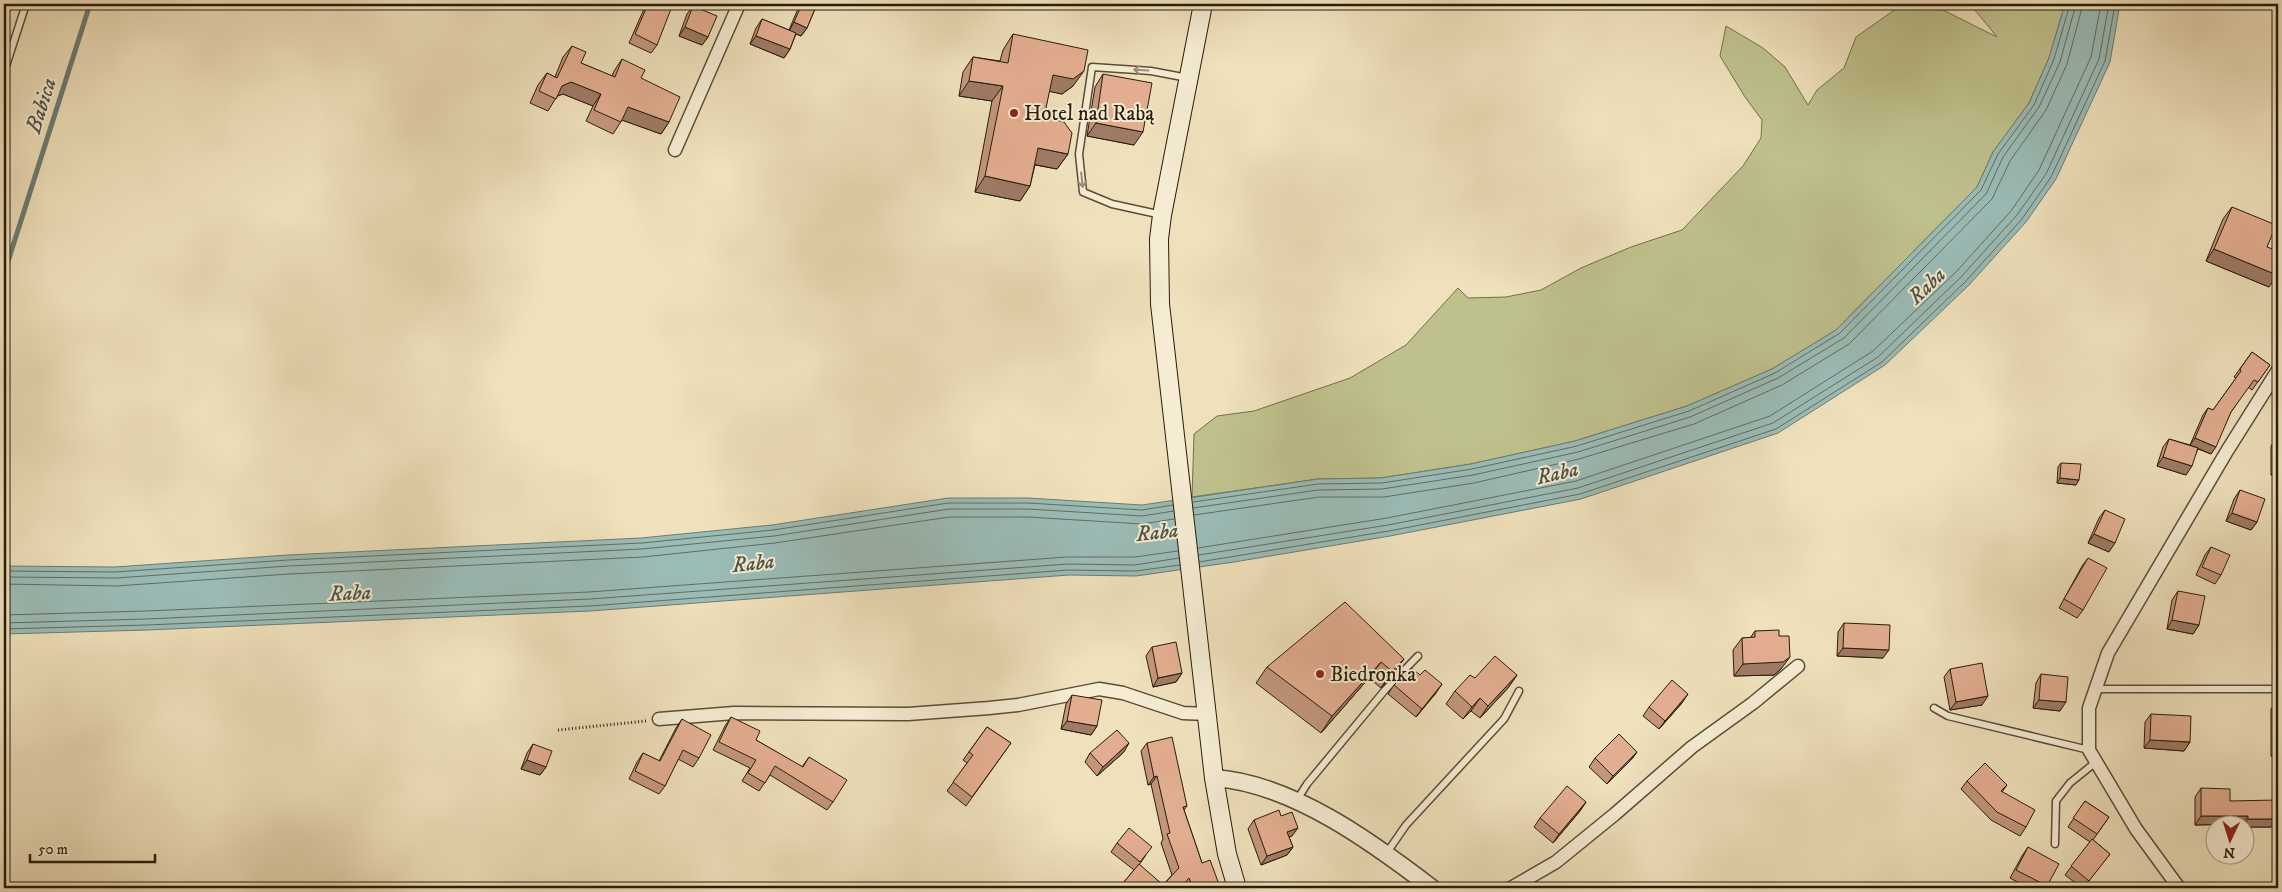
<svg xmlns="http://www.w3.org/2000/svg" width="2282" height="892" font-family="'IM FELL DW Pica',serif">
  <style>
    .green { fill: #bfc18d; stroke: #746e4c }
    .water { fill: #9bbcb7; stroke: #6d7c72 }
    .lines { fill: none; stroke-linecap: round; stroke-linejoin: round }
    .shore { stroke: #626c60; stroke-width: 1 }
    .stream { stroke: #6d7c72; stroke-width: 5 }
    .service-casing { stroke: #5a4d36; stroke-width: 9 }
    .minor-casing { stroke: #5a4d36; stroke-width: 15 }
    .tertiary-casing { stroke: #5a4d36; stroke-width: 19 }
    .secondary-casing { stroke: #281c0a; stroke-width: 20 }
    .path { stroke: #281c0a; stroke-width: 3; stroke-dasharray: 1 2.5; stroke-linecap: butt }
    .service { stroke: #f5ecd3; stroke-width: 6 }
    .minor { stroke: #f5ecd3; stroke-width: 12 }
    .tertiary { stroke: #f5ecd3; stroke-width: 16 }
    .secondary { stroke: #f5ecd3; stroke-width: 18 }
    .wall { fill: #c3967c; stroke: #281c0a }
    .shaded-wall { fill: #9f7a65; stroke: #281c0a }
    .building { fill: #e3ae90; stroke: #281c0a }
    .oneway { stroke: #998e79 }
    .poi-dot { fill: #8f2418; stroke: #f5ecd3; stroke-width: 2 }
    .labels { text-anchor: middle; stroke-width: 4; stroke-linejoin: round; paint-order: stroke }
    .poi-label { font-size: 21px; fill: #281c0a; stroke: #f5ecd3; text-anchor: start }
    .water-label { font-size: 22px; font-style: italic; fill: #505447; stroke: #f5ecd3 }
  </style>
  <rect width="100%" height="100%" fill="#efe1bc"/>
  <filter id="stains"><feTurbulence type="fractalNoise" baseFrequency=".004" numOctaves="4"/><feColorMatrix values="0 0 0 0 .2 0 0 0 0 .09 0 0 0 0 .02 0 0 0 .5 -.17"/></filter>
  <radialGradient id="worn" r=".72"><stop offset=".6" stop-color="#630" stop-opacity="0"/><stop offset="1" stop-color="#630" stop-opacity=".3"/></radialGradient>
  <path class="green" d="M1970,4H2065L2049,58L2029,103L1993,152L1977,187L1836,330L1772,369L1687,406L1575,441L1471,464L1381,478L1318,479L1192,497L1194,434L1217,416L1254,411L1350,378L1406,345L1458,288L1468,298L1506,297L1541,290L1581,268L1631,247L1682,230L1743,166L1761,138L1762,120L1745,97L1720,56L1726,26L1763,48L1785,67L1808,105L1817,90L1844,68L1856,37L1900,6L1943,10L1997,37Z"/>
  <path class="water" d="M2065,4H2120L2110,62L2056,179L2026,222L1969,285L1885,365L1778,433L1581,499L1390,536L1234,562L1136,576L1069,575L590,611L147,630L4,634V566L115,567L288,555L641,538L772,525L948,498H1028L1142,505L1318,479L1381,478L1471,464L1575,441L1687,406L1772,369L1836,330L1977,187L1993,152L2029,103L2049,58Z"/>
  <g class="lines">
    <path class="shore" d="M1193,502L1318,484L1382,483L1472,469L1577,446L1689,411L1775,373L1840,333L1981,190L1998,154L2034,105L2054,59L2070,4
      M1193,508L1318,490L1382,489L1473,475L1578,452L1690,417L1778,378L1844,338L1986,194L2003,157L2039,107L2060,62L2076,4
      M1194,515L1319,497H1384L1474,483L1579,459L1694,424L1782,385L1849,344L1992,199L2010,161L2046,110L2067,64L2083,4
      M1198,548L1387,518L1576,481L1770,416L1873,351L1956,272L2011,211L2039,170L2091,57L2101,4
      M1199,555L1388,525L1578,488L1773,423L1878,357L1961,277L2017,215L2046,174L2099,59L2109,4
      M1199,562L1389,531L1580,494L1776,429L1882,362L1966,281L2022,219L2051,177L2105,61L2115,4
      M4,571L115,572L288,560L642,543L773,530L948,503H1028L1142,510L1173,505
      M4,577L116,578L289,566L642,549L774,536L949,509H1028L1142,516L1174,511
      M4,584L116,586L289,574L643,557L775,543L949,517H1028L1142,524L1174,519
      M4,615L146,611L589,592L1067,557H1135L1178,551
      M4,623L146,619L590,599L1068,564L1135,565L1179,558
      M4,629L147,625L590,606L1068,570L1136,571L1180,565"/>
    <path class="stream" d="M4,274L90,4"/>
    <defs>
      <path id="service" d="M4,72L26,4
        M1162,215L1112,204L1083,192L1079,154L1092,67L1151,71L1188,78
        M2096,689H2278
        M1934,708L1948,716L2089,750
        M1297,800L1307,784L1385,690L1418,656
        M2055,844L2056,801L2070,783L2096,762
        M1386,854L1406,825L1504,719L1519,691"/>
      <path id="minor" d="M675,150L739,4
        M659,719L734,713L908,714L989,708L1018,705L1099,689L1123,693L1183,713L1207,714
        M1511,888L1556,862L1615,814L1692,747L1753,703L1798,666
        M2179,888L2136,829L2089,750V708L2108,653L2227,451L2278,370"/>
      <path id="tertiary" d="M1214,778C1291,783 1372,842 1432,888"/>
      <path id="secondary" d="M1203,4L1162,215L1159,239L1160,304L1214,778L1227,854L1237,888"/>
    </defs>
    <use href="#service" class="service-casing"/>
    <use href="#minor" class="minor-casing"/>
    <use href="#tertiary" class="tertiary-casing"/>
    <use href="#secondary" class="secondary-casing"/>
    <path class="path" d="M558,730L646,721"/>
    <use href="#service" class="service"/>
    <use href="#minor" class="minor"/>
    <use href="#tertiary" class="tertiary"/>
    <use href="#secondary" class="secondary"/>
  </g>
  <path class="wall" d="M647,4H658L657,45L651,53L629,43L644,9Z
    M800,4H817L807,28L801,36L796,34L790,49L784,58L750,44L756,28L762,19L789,30Z
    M693,6L708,37L702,45L679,36L687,14Z
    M1013,34L1073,86L1062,94L1049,91L1044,117L1068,154L1057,169L1035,165L1030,186L1020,201L975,192L992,101L959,96L963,72L973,57L1000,61L1003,50Z
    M572,46L581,63L612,76L614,71L622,59L641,78L669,122L661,134L622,120L613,134L586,121L593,106L563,94L557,96L548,111L530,103L538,85L547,73L555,77L563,57Z
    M1103,74L1134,145L1087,136L1095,87Z
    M2232,207L2267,247L2269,287L2206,261L2223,219Z
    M2252,352L2270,365L2252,390L2248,387L2231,412L2211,454L2198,449L2186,475L2157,466L2163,447L2169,439L2190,445L2203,415L2208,408L2213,410L2236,378L2234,377Z
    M2277,437H2278V475H2271V446Z
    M2061,463L2076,485L2057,483L2058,467Z
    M2240,490L2257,522L2251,530L2226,521L2234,499Z
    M2105,510L2109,552L2088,543L2099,518Z
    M2211,547L2221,575L2215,584L2196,575L2205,555Z
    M2088,558L2083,610L2077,618L2059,608L2082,566Z
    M2178,591L2199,625L2193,634L2167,629L2172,600Z
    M1844,623L1883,658L1837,656L1838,632Z
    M1755,631L1779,636L1781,669L1774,675L1734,676L1733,650L1742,638H1750Z
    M1152,647L1182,673L1176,682L1153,687L1146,656Z
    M1404,659L1392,675L1381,688L1369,678L1321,733L1256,683L1267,667Z
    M1950,669L1982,705L1950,710L1944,677Z
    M2041,674L2060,711L2033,708L2036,683Z
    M1517,675L1508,688L1480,718L1471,711L1463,719L1446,704L1455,691L1475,678Z
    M1394,685L1436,693L1416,717L1388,694Z
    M1072,695L1097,726L1091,735L1061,729L1066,704Z
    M2278,699V756H2271V709Z
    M1682,703L1659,729L1643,716L1649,707Z
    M2151,714L2190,742L2184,751L2144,748L2145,722Z
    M731,717L756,740L802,767L809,757L833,802L827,810L770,775L759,791L742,781L750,768L713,750L725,726Z
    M682,719L699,758L693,767L678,759L665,786L659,794L629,779L637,762L643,753L659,761L676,728Z
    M987,727L1011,743L966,806L947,791L967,763L963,760Z
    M1147,743L1187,806L1184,810L1202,863L1219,888H1184L1183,887L1182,888H1119L1134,870L1111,852L1117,843L1146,855L1139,865L1163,885L1172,875L1161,843L1163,839L1151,784L1148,785L1141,751Z
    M533,744L546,767L540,775L521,769L527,753Z
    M1124,752L1097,776L1085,762L1090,753Z
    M1637,752L1631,760L1607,784L1589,767L1595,758Z
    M1967,781L2007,785L2002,792L2026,827L2020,836L1991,820L1961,789Z
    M2201,788L2230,801L2271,827H2244V824H2242L2195,825V797Z
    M2085,801L2109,817L2093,840L2110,854L2083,888H2082L2065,875L2090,842L2068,827Z
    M1586,802L1580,811L1553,843L1534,827L1540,818Z
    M1281,816L1292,836L1289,837L1293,847L1287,855L1261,865L1248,829L1254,820Z
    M2028,847L2047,886L2045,888H2029L2010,878L2022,856Z"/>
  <path class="shaded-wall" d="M794,22L807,28L801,36L789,31Z
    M685,27L708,37L702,45L679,36Z
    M756,36L790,49L784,58L750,44Z
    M1084,71L1073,86L1062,94L1042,90L1053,75Z
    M969,81L1003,86L992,101L959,96Z
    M571,82L601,94L593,106L563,94L553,98L562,86Z
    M628,107L669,122L661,134L619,119Z
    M1096,123L1143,132L1134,145L1087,136Z
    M1038,148L1068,154L1057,169L1027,163Z
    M985,176L1030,186L1020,201L975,192Z
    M2214,249L2277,275L2269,287L2206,261Z
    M2195,438L2216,447L2211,454L2190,445Z
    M2163,457L2192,466L2186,475L2157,466Z
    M2277,467H2278V475H2271Z
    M2060,478L2079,480L2076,485L2057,483Z
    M2232,513L2257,522L2251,530L2226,521Z
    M2094,534L2115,543L2109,552L2088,543Z
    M2172,620L2199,625L2193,634L2167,629Z
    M1843,648L1889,650L1883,658L1837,656Z
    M1790,657L1781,669L1774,675L1734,676L1743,664Z
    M1404,659L1392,675L1381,688L1392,671Z
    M1381,662L1369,678L1321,733L1332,716Z
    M1182,673L1176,682L1153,687L1158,678Z
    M1517,675L1508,688L1480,718L1488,706Z
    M1442,684L1436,693L1416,717L1422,709Z
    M1688,694L1682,703L1659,729L1665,721Z
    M1988,696L1982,705L1950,710L1956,702Z
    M1480,698L1471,711L1463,719L1472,707Z
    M2039,700L2066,702L2060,711L2033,708Z
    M1067,721L1097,726L1091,735L1061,729Z
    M2150,740L2190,742L2184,751L2144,748Z
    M1129,743L1124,752L1097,776L1103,767Z
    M2278,746V756H2271Z
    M1637,752L1631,760L1607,784L1613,776Z
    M527,760L546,767L540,775L521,769Z
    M1157,776L1151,784L1148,785L1154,777Z
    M1586,802L1580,811L1553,843L1559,834Z
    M2201,816H2248L2242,824L2195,825Z
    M2248,819H2277L2271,827H2244V824Z
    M1298,828L1292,836L1281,840L1287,832Z
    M1293,847L1287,855L1261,865L1267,856Z"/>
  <path class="building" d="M648,4H658L671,9L657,45L635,34Z
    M802,4H817L807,28L794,22Z
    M693,6L717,16L708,37L685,27Z
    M762,19L796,33L790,49L756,36Z
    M1013,34L1088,50L1084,71L1073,79L1053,75L1044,117L1064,122L1072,133L1068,154L1038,148L1030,186L985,176L1003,86L969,81L973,57L1008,63Z
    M572,46L586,52L581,63L615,77L622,59L645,70L641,78L680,97L669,122L628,107L621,122L594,110L601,94L571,82L562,86L556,99L539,91L547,73L557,78Z
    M1103,74L1152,83L1143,132L1096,123Z
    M2232,207L2276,225L2267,247L2278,251V273L2277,275L2214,249Z
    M2252,352L2270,365L2258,382L2254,380L2231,412L2216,447L2195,438L2208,408L2213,410L2241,371L2240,369Z
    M2277,437H2278V467H2277Z
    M2169,439L2198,448L2192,466L2163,457Z
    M2061,463L2081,464L2079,480L2060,478Z
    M2240,490L2265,499L2257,522L2232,513Z
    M2105,510L2125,519L2115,543L2094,534Z
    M2211,547L2230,555L2221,575L2202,567Z
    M2088,558L2107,568L2083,610L2064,599Z
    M2178,591L2205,596L2199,625L2172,620Z
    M1345,602L1404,659L1392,671L1381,662L1332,716L1267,667Z
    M1844,623L1890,625L1889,650L1843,648Z
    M1779,630V636H1789L1790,657L1783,662L1743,664L1742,638L1755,637V631Z
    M1176,642L1182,673L1158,678L1152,647Z
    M1495,656L1517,675L1488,706L1480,698L1472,707L1455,691L1470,675L1475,678Z
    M1982,663L1988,696L1956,702L1950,669Z
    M1411,668L1420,675L1425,670L1442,684L1422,709L1394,685Z
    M2041,674L2068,677L2066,702L2039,700Z
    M1672,680L1688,694L1665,721L1649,707Z
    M1072,695L1102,700L1097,726L1067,721Z
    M2151,714L2191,716L2190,742L2150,740Z
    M731,717L760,731L756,740L803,767L809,757L847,780L833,802L775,766L765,783L748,773L756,760L719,742Z
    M682,719L711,735L699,758L683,750L665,786L635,771L643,753L660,761Z
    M987,727L1011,743L972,797L953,782L973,755L969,752Z
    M1117,730L1129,743L1103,767L1090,753Z
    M1619,734L1637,752L1613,776L1595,758Z
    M1172,737L1187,806L1183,807L1202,863L1210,860L1220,887L1216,888H1193L1189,878L1180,888H1119L1139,864L1163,885L1179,868L1167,834L1170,833L1157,776L1154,777L1147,743Z
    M533,744L552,751L546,767L527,760Z
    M1985,763L2007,785L2001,791L2035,810L2026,827L1997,812L1967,781Z
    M1567,786L1586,802L1559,834L1540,818Z
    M2201,788L2230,789V801L2277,800V819H2248V816H2201Z
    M2085,801L2109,817L2097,834L2073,818Z
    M1279,810L1281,816L1292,812L1298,828L1287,832L1293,847L1267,856L1254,820Z
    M1129,828L1152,847L1140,862L1117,843Z
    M2092,839L2110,854L2089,881L2071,866Z
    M2028,847L2059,864L2047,886L2016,870Z"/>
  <defs><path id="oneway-shaft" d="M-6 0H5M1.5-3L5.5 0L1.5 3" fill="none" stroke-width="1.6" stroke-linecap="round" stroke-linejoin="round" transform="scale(1.25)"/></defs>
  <g class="oneway">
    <use href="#oneway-shaft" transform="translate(1141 70) rotate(-177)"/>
    <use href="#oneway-shaft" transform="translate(1082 180) rotate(84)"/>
  </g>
  <g class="poi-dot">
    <circle cx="1014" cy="113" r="5"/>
    <circle cx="1320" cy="674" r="5"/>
  </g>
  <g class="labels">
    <g class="poi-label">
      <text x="1024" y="120">Hotel nad Rabą</text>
      <text x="1330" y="681">Biedronka</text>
    </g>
    <g class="water-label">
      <text transform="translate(40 105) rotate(-72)" y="8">Babica</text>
      <text transform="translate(1926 285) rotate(-44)" y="8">Raba</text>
      <text transform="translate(1557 472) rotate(-13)" y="8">Raba</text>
      <text transform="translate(1157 531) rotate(-6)" y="8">Raba</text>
      <text transform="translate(753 562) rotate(-6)" y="8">Raba</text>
      <text transform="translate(350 592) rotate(-3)" y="8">Raba</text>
    </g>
  </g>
  <rect width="2282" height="892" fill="none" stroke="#efe1bc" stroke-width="20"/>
  <rect x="5" y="5" width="2272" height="882" fill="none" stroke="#281c0a" stroke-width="2.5"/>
  <rect x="10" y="10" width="2262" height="872" fill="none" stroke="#281c0a"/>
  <g transform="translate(2230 840) rotate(184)"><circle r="24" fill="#f5ecd3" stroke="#a39983"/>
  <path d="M0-4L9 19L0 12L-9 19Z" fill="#8f2418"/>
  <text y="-8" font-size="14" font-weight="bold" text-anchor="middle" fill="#281c0a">N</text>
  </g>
  <path d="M30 854v8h125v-8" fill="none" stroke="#281c0a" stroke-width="2.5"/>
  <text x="38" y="854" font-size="15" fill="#281c0a" stroke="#f5ecd3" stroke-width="4" paint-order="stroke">50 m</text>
  <rect width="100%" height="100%" filter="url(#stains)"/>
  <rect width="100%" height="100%" fill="url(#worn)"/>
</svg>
